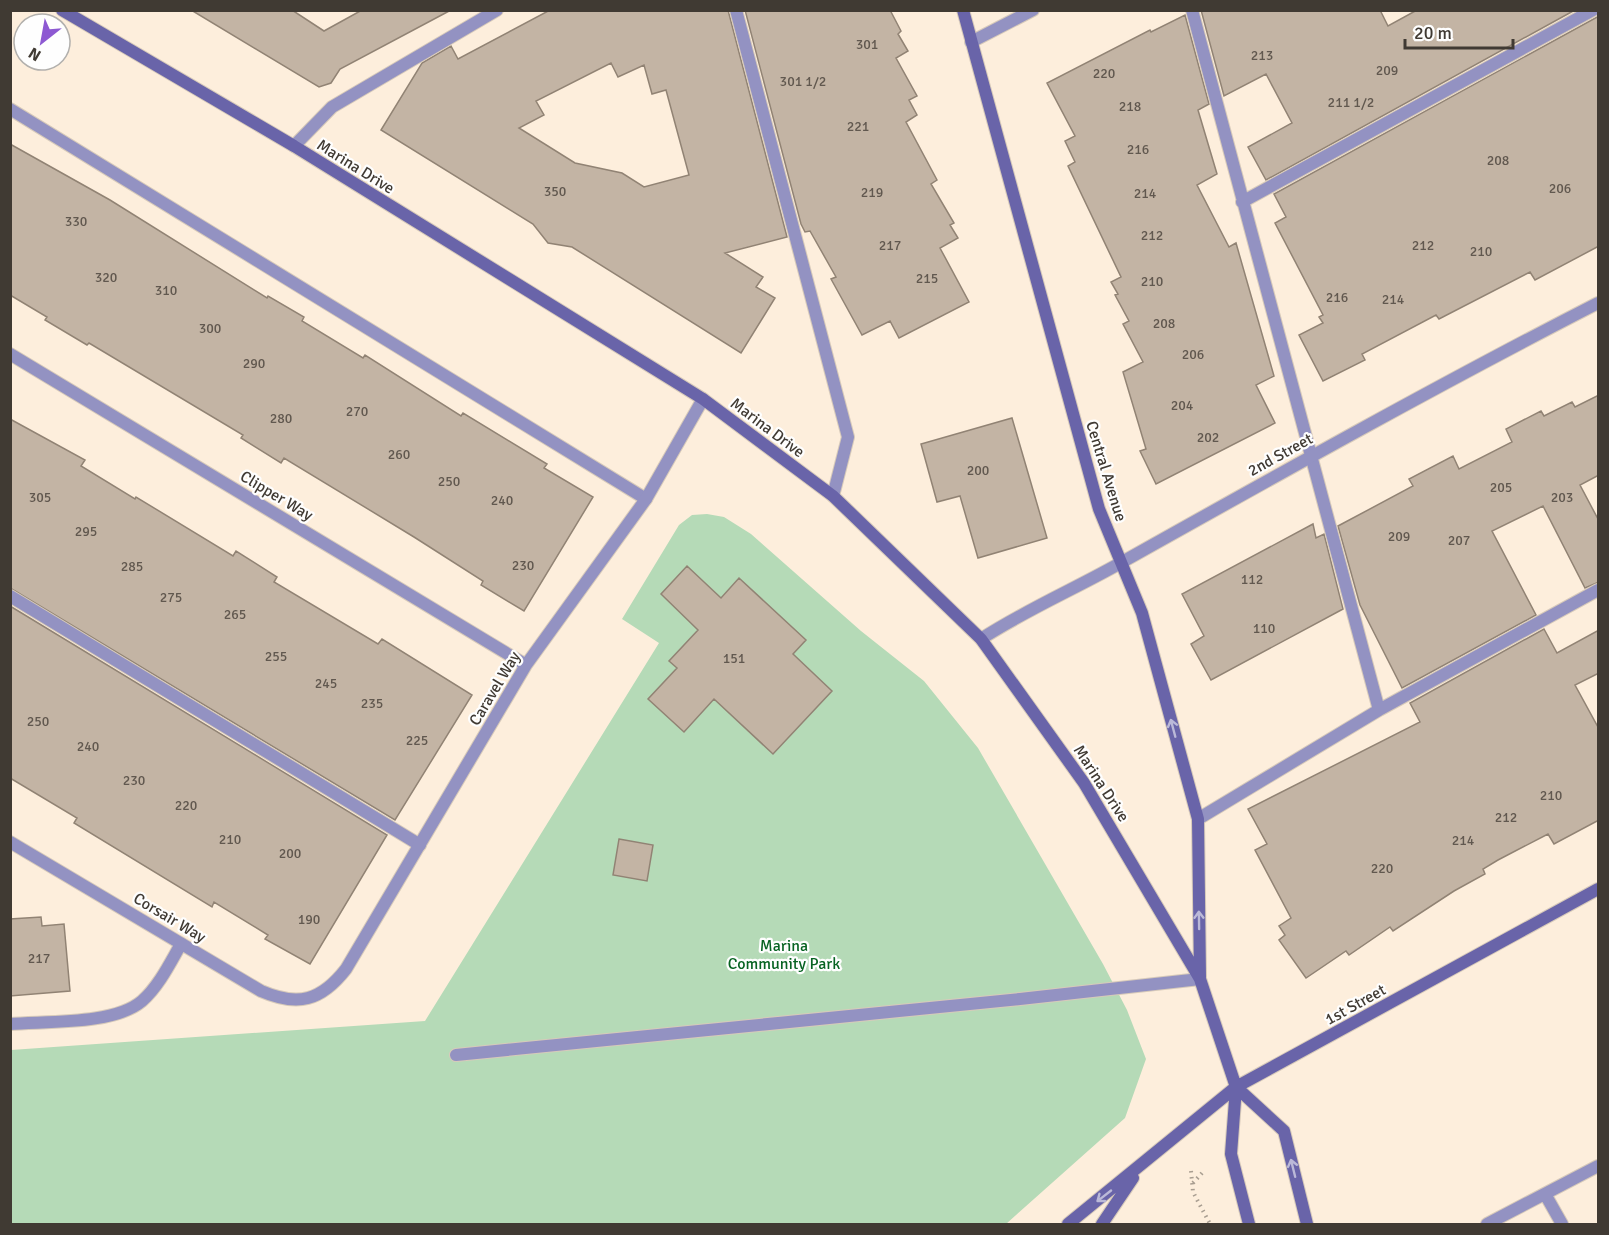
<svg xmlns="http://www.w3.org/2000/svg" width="1609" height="1235" font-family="Signika,sans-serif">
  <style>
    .green { fill: #b5dab7 }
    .building { fill: #c3b4a4; stroke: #918374; stroke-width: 1.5; fill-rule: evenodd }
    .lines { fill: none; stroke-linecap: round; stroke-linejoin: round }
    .lane-casing { stroke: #d7caba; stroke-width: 14 }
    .street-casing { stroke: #d7caba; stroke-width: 14 }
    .secondary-casing { stroke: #d7caba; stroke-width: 14 }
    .path { stroke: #a99e91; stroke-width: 4; stroke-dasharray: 1.5 4.5; stroke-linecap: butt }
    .lane { stroke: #9392c2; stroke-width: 12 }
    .street { stroke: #9392c2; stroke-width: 12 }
    .secondary { stroke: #6964a9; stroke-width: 12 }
    .oneway { stroke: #bbb9d8 }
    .labels { text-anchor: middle; stroke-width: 4.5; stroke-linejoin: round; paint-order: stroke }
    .number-label { font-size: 14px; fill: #61584f }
    .street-label { font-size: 16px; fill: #403a33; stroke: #fefefe }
    .park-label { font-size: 16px; fill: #076322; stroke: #fefefe }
  </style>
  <rect width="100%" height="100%" fill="#fdeedc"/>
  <path class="green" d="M707,514L724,517L751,534L861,631L924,681L978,748L1103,964L1127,1010L1146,1059L1125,1118L1006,1224H11V1050L425,1021L659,643L622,619L679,525L692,515Z"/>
  <path class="building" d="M191,10H292L324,31L362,10H451L340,69L331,83L319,87Z
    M550,10H728L787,237L725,253L763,277L756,287L775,298L741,353L572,247L548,243L533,224L381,130L422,63L451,46L458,59ZM611,63L618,77L644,65L652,94L666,90L689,175L644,187L622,173L575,163L519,128L544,115L536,101Z
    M745,10H890L901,31L898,34L908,51L896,58L917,96L909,100L917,115L906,122L937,180L931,184L954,223L950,225L958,238L940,248L969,302L899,338L890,321L862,335L831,279L836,277L810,231L805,232L801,224Z
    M1201,10H1380L1388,26L1417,10H1575L1266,180L1248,147L1292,123L1266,74L1224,96Z
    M1185,15L1209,104L1198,110L1217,174L1197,185L1229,247L1236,243L1274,376L1256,385L1275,423L1156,484L1140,451L1146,449L1123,372L1143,362L1123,324L1129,321L1115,295L1118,294L1111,282L1121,277L1068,166L1075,162L1065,141L1075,136L1047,83L1150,30L1151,32Z
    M1599,16V246L1535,280L1530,272L1439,319L1436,315L1362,354L1365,360L1323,381L1299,335L1323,323L1319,317L1323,315L1275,223L1286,217L1274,194Z
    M10,144L110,200L267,298L268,296L304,317L302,321L363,358L365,355L461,416L463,413L547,464L544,468L593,497L524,611L481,585L483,581L414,537L284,458L281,463L241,438L243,435L89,343L87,345L45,320L47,317L10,295Z
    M1599,395V475L1580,485L1599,521V582L1585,588L1543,506L1492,531L1536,615L1402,688L1360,605L1338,526L1413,486L1409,479L1453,456L1459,469L1512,442L1506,429L1541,411L1544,416L1572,402L1575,407Z
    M1012,418L1047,538L978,558L960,496L937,502L921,444Z
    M10,419L85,460L81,466L135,499L136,497L233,556L236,551L277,577L274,582L378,644L382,639L472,695L395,820L10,588Z
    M1313,524L1316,538L1324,534L1343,609L1211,680L1191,644L1204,636L1182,594Z
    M687,566L721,598L739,578L806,640L793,654L832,691L773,754L714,699L684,732L648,699L677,668L669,661L698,630L661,594Z
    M10,606L387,835L310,964L265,939L268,935L214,902L212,907L74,823L77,818L10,778Z
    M1544,629L1557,653L1599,630V673L1575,685L1599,729V820L1554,844L1548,834L1498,860L1483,869L1485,874L1454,891L1393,931L1390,927L1349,955L1346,951L1306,978L1279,940L1285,935L1279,926L1291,918L1255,850L1267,844L1248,809L1420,722L1410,703Z
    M619,839L653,845L647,881L613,875Z
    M41,917L42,926L64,924L70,991L10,996V919Z"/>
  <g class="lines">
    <defs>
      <path id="lane" d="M736,10L848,437L833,496
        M1192,10L1379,710
        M10,109L646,499
        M294,146L332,107L497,10
        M1242,202L1593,10
        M10,596L420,845
        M1198,819L1379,710L1598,590
        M10,1024C47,1021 114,1025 142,1001C159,986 170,963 181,944
        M456,1055L1020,999L1200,979
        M1545,1194L1562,1224
        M1487,1224L1598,1166"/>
      <path id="street" d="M971,42L1033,10
        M10,354L526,665
        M981,639C1027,609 1077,588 1124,561C1281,473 1438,385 1598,303
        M10,842L261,991C298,1007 321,1001 346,969L526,665L646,499L703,399"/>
      <path id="secondary" d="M62,10L294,146L703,399L833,496L981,639L1084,783L1200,979L1236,1087L1231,1154L1249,1224
        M963,10L1099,509L1142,613L1198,819L1200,977
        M1236,1087L1284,1131L1307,1224
        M1068,1224L1236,1087L1598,889
        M1102,1224L1133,1178"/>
    </defs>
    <use href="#lane" class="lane-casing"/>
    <use href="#street" class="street-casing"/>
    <use href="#secondary" class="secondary-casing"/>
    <path class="path" d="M1191,1171L1193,1192L1210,1224
      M1193,1183L1202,1173"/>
    <use href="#lane" class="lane"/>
    <use href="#street" class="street"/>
    <use href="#secondary" class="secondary"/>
  </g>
  <defs><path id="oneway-shaft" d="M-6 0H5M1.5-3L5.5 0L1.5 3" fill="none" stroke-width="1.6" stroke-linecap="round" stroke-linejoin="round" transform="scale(1.5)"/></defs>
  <g class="oneway">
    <use href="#oneway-shaft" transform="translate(1173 728) rotate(-105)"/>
    <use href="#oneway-shaft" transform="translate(1199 920) rotate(-91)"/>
    <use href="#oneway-shaft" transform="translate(1293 1168) rotate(-104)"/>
    <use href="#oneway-shaft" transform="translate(1104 1196) rotate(142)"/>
  </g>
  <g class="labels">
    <g class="number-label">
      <text x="867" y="49">301</text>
      <text x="1262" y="60">213</text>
      <text x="1387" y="75">209</text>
      <text x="1104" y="78">220</text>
      <text x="803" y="86">301 1/2</text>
      <text x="1351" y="107">211 1/2</text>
      <text x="1130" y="111">218</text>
      <text x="858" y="131">221</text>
      <text x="1138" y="154">216</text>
      <text x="1498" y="165">208</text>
      <text x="1560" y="193">206</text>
      <text x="555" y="196">350</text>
      <text x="872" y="197">219</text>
      <text x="1145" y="198">214</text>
      <text x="76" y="226">330</text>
      <text x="1152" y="240">212</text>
      <text x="890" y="250">217</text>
      <text x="1423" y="250">212</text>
      <text x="1481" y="256">210</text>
      <text x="106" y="282">320</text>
      <text x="927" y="283">215</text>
      <text x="1152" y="286">210</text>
      <text x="166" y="295">310</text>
      <text x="1337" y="302">216</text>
      <text x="1393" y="304">214</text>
      <text x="1164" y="328">208</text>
      <text x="210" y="333">300</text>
      <text x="1193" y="359">206</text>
      <text x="254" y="368">290</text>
      <text x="1182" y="410">204</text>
      <text x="357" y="416">270</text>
      <text x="281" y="423">280</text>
      <text x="1208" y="442">202</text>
      <text x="399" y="459">260</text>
      <text x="978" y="475">200</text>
      <text x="449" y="486">250</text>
      <text x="1501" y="492">205</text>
      <text x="40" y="502">305</text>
      <text x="1562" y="502">203</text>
      <text x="502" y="505">240</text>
      <text x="86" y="536">295</text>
      <text x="1399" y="541">209</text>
      <text x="1459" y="545">207</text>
      <text x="523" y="570">230</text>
      <text x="132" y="571">285</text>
      <text x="1252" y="584">112</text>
      <text x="171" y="602">275</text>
      <text x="235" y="619">265</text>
      <text x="1264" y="633">110</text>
      <text x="276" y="661">255</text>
      <text x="734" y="663">151</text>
      <text x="326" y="688">245</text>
      <text x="372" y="708">235</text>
      <text x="38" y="726">250</text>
      <text x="417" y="745">225</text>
      <text x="88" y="751">240</text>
      <text x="134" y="785">230</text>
      <text x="1551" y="800">210</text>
      <text x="186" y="810">220</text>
      <text x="1506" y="822">212</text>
      <text x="230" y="844">210</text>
      <text x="1463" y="845">214</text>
      <text x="290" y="858">200</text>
      <text x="1382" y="873">220</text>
      <text x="309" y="924">190</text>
      <text x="39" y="963">217</text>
    </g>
    <g class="street-label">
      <text transform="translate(356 166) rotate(32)" y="6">Marina Drive</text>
      <text transform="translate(768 427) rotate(37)" y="6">Marina Drive</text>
      <text transform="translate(1280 454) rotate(-29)" y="6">2nd Street</text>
      <text transform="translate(1107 471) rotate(73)" y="6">Central Avenue</text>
      <text transform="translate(277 495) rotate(31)" y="6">Clipper Way</text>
      <text transform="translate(494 688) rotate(-59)" y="6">Caravel Way</text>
      <text transform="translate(1102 783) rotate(57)" y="6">Marina Drive</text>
      <text transform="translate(170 917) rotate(31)" y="6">Corsair Way</text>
      <text transform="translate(1355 1004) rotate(-29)" y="6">1st Street</text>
    </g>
    <g class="park-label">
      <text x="784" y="951">Marina<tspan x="784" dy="18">Community Park</tspan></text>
    </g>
  </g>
  <rect width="1609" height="1235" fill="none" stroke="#403a33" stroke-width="24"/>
  <g transform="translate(42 42) rotate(211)"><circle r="28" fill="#fefefe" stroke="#b2b0ad" stroke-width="1.5"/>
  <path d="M0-4.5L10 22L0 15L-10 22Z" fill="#8d59d2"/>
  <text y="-9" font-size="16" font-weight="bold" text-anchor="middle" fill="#403a33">N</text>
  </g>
  <path d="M1405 39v9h108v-9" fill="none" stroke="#403a33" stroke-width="3"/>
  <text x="1414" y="39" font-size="18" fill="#403a33" stroke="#fefefe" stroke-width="4.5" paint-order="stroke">20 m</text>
</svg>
